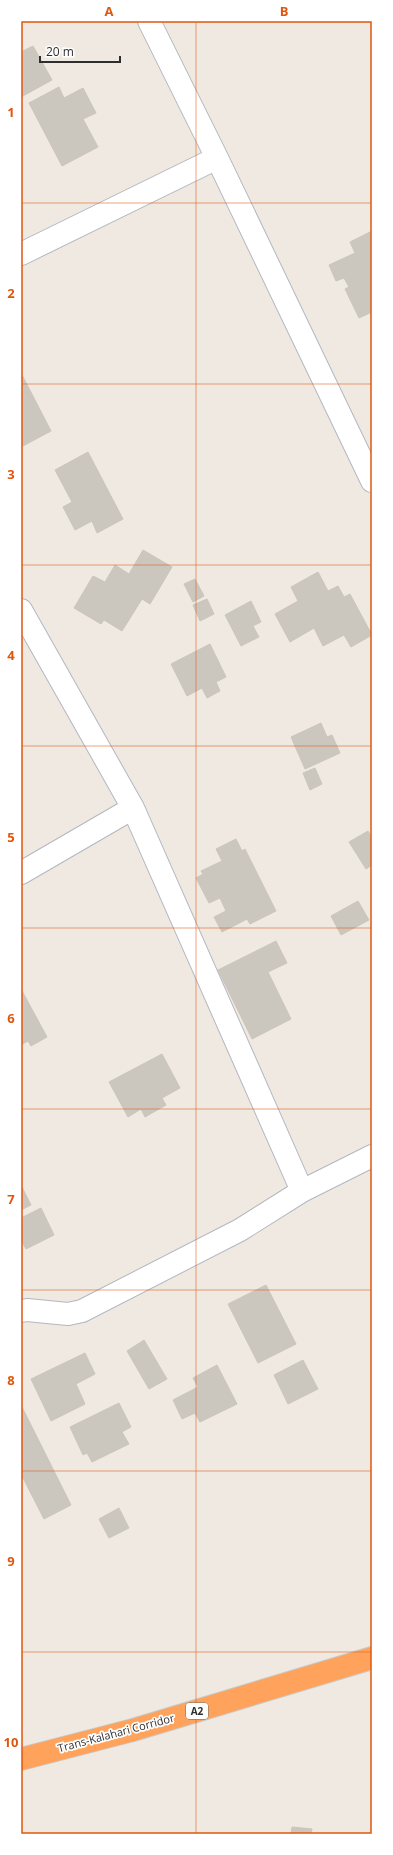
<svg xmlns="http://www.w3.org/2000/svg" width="393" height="1855" font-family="'Open Sans',sans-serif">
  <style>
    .building { fill: #cbc7bf; stroke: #cbc5ba }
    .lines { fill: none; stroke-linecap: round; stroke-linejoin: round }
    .street-casing { stroke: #b4b7c1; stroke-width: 24 }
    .highway-casing { stroke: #c9c9c9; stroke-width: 24 }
    .street { stroke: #fff; stroke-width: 22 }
    .highway { stroke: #ffa35c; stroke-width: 22 }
    .grid { fill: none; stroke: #df570e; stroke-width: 1; stroke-opacity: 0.55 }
    .labels { text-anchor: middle; stroke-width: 3.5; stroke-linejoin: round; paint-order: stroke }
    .shield { fill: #fff; stroke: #6d6d6d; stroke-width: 1 }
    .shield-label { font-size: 10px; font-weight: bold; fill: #2e2e2e }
    .street-label { font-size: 11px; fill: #2e2e2e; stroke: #fff }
    .neatline { fill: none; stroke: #df570e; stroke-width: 1.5 }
    .grid-label { font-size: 13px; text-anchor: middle; font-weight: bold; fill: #df570e }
  </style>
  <rect width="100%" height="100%" fill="#efe9e1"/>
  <path class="building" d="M33,46L52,80L21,97V52Z
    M59,87L64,98L83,88L96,113L83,119L98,147L62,166L29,103Z
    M372,231V312L359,318L345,289L349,287L344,278L336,281L329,265L355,253L350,242Z
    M21,373L51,431L21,447Z
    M88,452L123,519L97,533L92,521L75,530L63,507L72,502L55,470Z
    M143,550L172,567L150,604L142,599L122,631L104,620L101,624L74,608L93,576L105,582L115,565L129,574Z
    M318,572L328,591L338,586L344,597L350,594L372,635L351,647L344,635L323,646L314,628L290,642L275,614L298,601L291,587Z
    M195,579L204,596L193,602L184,584Z
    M207,599L214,614L200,621L193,605Z
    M251,601L261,622L253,626L259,637L241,646L225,615Z
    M210,644L226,677L216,682L220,691L207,698L202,688L187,696L171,664Z
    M321,723L327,737L332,735L340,753L305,769L291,737Z
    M315,768L322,784L310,790L303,773Z
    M368,831L372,838V865L366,869L349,842Z
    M236,839L242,851L245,849L276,911L250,924L247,919L222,932L214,917L226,911L220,898L209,903L196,878L203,874L201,871L222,861L216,849Z
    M358,901L369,920L341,935L331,916Z
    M276,941L287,963L268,972L291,1019L252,1039L218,970Z
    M21,989L47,1037L31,1046L28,1041L21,1045Z
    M162,1054L180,1088L162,1098L166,1105L145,1117L141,1109L128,1117L109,1082Z
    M21,1185L31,1205L21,1210Z
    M41,1208L54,1235L26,1249L21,1240V1218Z
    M266,1285L296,1344L258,1363L228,1304Z
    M144,1340L167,1379L149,1389L127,1351Z
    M85,1353L95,1374L76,1384L85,1404L51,1421L31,1379Z
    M303,1360L318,1389L288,1404L274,1375Z
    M217,1365L237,1404L200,1422L195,1413L182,1419L173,1400L198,1387L193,1378Z
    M119,1403L131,1427L122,1432L129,1444L92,1462L87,1453L83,1455L70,1427Z
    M21,1405L71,1505L44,1519L21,1474Z
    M119,1508L129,1528L109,1538L99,1519Z
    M292,1827L312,1829L311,1834H291Z"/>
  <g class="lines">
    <defs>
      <path id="street" d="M149,21L217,158L372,481
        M21,254L217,158
        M21,610L133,808L302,1191
        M21,873L133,808
        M21,1311L27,1310L68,1314L82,1311L240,1230L302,1191L372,1156"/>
      <path id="highway" d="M21,1759L133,1730L372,1658"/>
    </defs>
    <use href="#street" class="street-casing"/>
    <use href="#highway" class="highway-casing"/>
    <use href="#street" class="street"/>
    <use href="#highway" class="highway"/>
  </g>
  <path class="grid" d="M196,21V1834M21,203H372M21,384H372M21,565H372M21,746H372M21,928H372M21,1109H372M21,1290H372M21,1471H372M21,1652H372"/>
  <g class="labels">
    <rect class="shield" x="186" y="1703" width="22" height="16" rx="3"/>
    <g class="shield-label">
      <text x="197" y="1715">A2</text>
    </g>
    <g class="street-label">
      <text transform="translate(116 1733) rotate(-15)" y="4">Trans-Kalahari Corridor</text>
    </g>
  </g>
  <rect width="393" height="1855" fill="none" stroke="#ffffff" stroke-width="44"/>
  <path d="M40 56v6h80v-6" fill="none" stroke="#2e2e2e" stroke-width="2"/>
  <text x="46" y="56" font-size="12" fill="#2e2e2e" stroke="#ffffff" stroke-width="3" paint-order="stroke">20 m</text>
  <rect x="22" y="22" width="349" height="1811" class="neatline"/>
  <g class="grid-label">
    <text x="109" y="16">A</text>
    <text x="284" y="16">B</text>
    <text x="11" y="117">1</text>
    <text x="11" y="298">2</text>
    <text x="11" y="479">3</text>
    <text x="11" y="660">4</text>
    <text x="11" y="842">5</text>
    <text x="11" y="1023">6</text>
    <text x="11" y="1204">7</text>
    <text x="11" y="1385">8</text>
    <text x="11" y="1566">9</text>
    <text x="11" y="1747">10</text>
  </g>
</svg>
